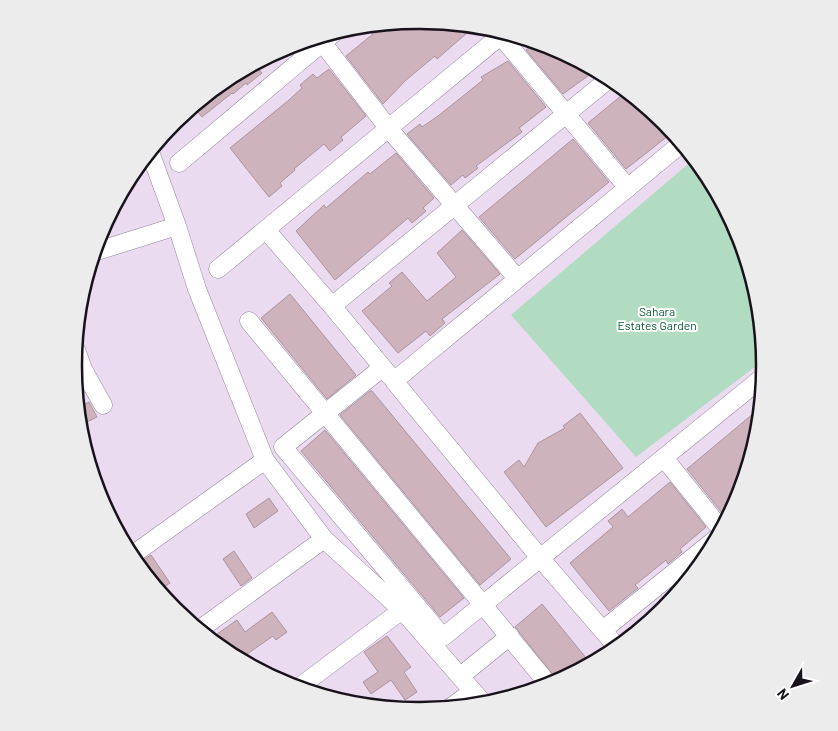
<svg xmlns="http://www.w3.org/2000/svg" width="838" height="731" font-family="Barlow,sans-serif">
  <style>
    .green { fill: #b2dcc2 }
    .building { fill: #ceb3bc; stroke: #ae939d }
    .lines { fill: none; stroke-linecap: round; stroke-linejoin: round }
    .street-casing { stroke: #938599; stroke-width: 19 }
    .street { stroke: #fff; stroke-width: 18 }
    .labels { text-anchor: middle; stroke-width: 4; stroke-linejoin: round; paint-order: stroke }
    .park-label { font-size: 12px; fill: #095836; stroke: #fff }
    .rim { fill: none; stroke: #18131b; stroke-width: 2.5 }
  </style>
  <rect width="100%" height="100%" fill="#eadbf1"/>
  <path class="green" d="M694,159C726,197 748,249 758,298C762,318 762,340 764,360L636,457L511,315Z"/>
  <path class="building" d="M419,20L475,26L437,59L435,56L406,80L383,104L346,56L373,34L371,32L381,24Z
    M536,42L551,46L596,70L563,94L526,50Z
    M508,61L546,107L519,128L522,132L476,166L478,168L465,178L463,175L451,185L407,134L420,124L422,127L438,116L483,80L481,77Z
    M254,64L262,73L247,85L246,83L233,94L232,93L202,117L193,106L227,78Z
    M329,69L366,116L341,137L343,140L330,151L324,144L294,169L295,170L280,183L282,186L269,197L230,148L289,100L302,88L300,85L313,74L317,78Z
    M627,91L664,121L673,132L626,169L588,123Z
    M573,139L609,182L515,259L479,217Z
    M396,153L434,198L423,208L426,211L412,223L408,218L335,280L296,231L324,205L326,208L368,172L370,174Z
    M462,230L500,274L442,319L445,323L430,336L426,331L398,353L362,311L392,286L389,283L402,272L427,301L456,277L437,253Z
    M290,294L356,375L327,399L261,318Z
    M370,391H372L511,559L480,585L340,415Z
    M89,402L97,417L85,423L78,408Z
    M760,408L758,433L738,498L722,513L687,469Z
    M580,413L623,468L546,527L504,472L519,460L524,467L538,443L565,428L563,426Z
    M325,430L464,598L440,617L301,451Z
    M670,482L706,527L680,549L682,552L668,564L666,560L635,585L638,588L609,611L570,563L613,527L608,521L622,509L628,517Z
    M269,498L278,511L254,528L246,514Z
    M234,551L252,578L241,586L223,559Z
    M151,555L170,583L159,590L137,564Z
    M542,604L591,664L558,681L515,627Z
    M272,612L287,632L276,640L273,636L240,659L210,639L237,620L245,632Z
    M387,636L411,667L404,672L417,692L405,700L391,680L371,694L363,682L378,672L364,652Z"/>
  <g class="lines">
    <defs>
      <path id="street" d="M495,29L628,188
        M318,37L389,129L517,278
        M150,152L177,226L197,289L265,460L324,539L402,610L485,705
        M179,163L336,31
        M266,230L332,306
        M94,252L177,226
        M218,269L505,32
        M249,321L549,685
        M75,347L83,369L103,405
        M382,368L283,447L443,637L763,377
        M389,375L332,306L610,78
        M664,458L721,529
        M131,556L265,460
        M199,630L324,539
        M603,630L717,538
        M617,647L541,559L394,381L682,143
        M468,670L510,636
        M298,688L402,610
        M450,708L473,691"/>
    </defs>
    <use href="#street" class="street-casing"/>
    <use href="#street" class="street"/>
  </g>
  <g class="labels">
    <g class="park-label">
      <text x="657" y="316">Sahara<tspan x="657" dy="14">Estates Garden</tspan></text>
    </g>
  </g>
  <path d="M0 0H838V731H0ZM418 29H420A336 336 0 0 1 756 365V366A336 336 0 0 1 420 702H418A336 336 0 0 1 82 366V365A336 336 0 0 1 418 29Z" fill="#edeced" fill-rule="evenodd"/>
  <path class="rim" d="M418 29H420A336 336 0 0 1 756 365V366A336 336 0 0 1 420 702H418A336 336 0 0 1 82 366V365A336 336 0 0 1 418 29Z"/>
  <g transform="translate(793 686) rotate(231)" stroke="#ffffff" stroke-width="4" paint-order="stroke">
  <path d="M0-4L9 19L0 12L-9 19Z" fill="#18131b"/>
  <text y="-8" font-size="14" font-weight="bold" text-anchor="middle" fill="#18131b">N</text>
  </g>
</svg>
